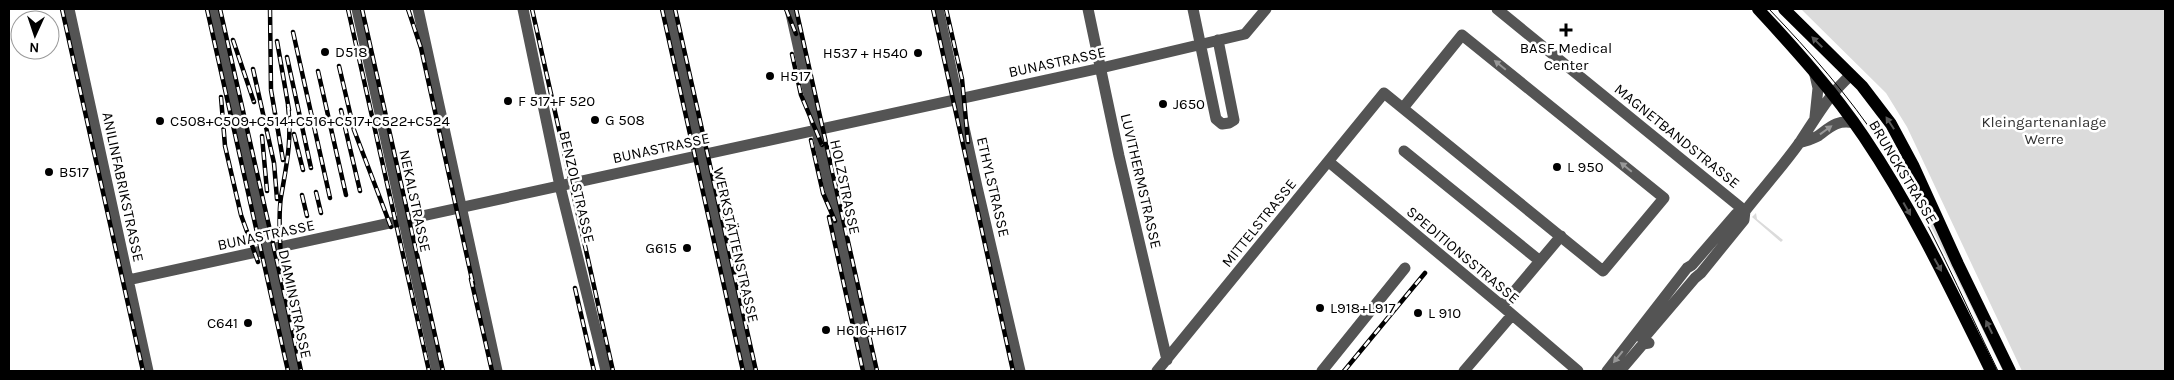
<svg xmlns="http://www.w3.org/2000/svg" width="2174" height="380" font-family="Karla,sans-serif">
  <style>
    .green { fill: #dbdbdb }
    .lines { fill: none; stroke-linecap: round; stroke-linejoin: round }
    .minor { stroke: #545454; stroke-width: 11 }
    .major { stroke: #000; stroke-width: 12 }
    .tram { stroke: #000; stroke-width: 1 }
    .rail-casing { stroke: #000; stroke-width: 4.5 }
    .rail { stroke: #fff; stroke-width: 2.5; stroke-dasharray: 8; stroke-linecap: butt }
    .oneway { fill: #595959 }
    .oneway2 { fill: #989898 }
    .poi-dot { fill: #000; stroke: #fff; stroke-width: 2 }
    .labels { text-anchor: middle; stroke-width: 5; stroke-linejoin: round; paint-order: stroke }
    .poi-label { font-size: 15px; fill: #000; stroke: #fff; text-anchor: start }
    .street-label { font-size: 15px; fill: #000; stroke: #fff }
    .park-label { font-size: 15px; fill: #323232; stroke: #fff }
  </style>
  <rect width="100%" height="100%" fill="#fff"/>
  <path class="green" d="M1801,9H2165V371H2022L1907,127L1886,93Z
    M1903,162L1914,181L2006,371H2003L1900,164Z
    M1756,213L1757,219L1783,240L1781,242L1752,217Z"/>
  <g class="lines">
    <path class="minor" d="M69,9L148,371
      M214,9L295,371
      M357,9L437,371
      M418,9L497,371
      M523,9L560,186L606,371
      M668,9L749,371
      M790,9L870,371
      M938,9L977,187L1020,371
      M1088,9L1119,156L1167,360
      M1193,9L1216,119L1222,124L1229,123L1234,120L1218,40
      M1497,9L1745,211
      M1814,71L1818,88L1815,117
      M1799,143C1805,141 1813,139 1818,136C1830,127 1838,119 1854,123
      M1404,151L1540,261
      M1329,162L1502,306L1578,371
      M128,280L1101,68L1245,34L1266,9
      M1502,306L1561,236
      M1643,344V339L1695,278L1701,273L1744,220L1745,211
      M1157,371L1384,93L1603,271L1664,198L1462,35L1403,108
      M1322,371L1405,268
      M1464,371L1512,315
      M1607,371L1687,268L1692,265L1736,214L1745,211C1763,188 1783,166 1800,142C1816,118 1829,94 1851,75
      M1620,371L1643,344L1649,343"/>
    <path class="major" d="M1758,9C1796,50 1833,91 1864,137C1914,211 1952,292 1991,371
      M1784,9L1862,86L1891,124L1913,165L1958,264L2010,371"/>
    <path class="tram" d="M1769,9C1810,52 1849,96 1882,146C1928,216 1961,296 1998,371"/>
    <defs>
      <path id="rail" d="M62,9L143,371
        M207,9L288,371
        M220,9L285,297
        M270,9L271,90L283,160
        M348,9L429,371
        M362,9L443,371
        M408,9L421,48L473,284
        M532,9L613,371
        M662,9L743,371
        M675,9L756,371
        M786,9L796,34
        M796,9L877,371
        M933,9L1013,371
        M946,9L962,79L968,142
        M293,32L330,198
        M233,40L254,102
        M277,41L289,110
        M792,54L801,95L822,145
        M287,57L311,168
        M339,66L354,130L391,227
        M253,69L274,163L277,199
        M318,71L346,195
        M221,97L225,146L241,215L258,262
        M341,110L360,191
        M294,134L303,170
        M262,136L267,191
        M811,140L823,193L835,221
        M316,192L321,213
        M302,195L307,216
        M829,217L863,371
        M281,259C280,238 278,217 281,197C287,162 292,141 288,105
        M471,279L492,371
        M575,288L594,371
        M284,291L301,371
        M1344,371L1425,273"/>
    </defs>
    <use href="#rail" class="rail-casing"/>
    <use href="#rail" class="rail"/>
  </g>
  <defs><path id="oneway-solid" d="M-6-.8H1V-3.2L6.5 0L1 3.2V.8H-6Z" transform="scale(1.25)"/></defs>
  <g class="oneway">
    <use href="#oneway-solid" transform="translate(1817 42) rotate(-135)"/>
    <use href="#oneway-solid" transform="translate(1890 123) rotate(-123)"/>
    <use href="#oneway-solid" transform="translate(1907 209) rotate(61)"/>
    <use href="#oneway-solid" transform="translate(1938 265) rotate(61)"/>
    <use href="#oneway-solid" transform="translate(1989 327) rotate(-116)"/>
  </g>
  <g class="oneway2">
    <use href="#oneway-solid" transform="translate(1500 65) rotate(-141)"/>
    <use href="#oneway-solid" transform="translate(1826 130) rotate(-36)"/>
    <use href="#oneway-solid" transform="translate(1626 167) rotate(-141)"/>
    <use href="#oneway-solid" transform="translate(1618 357) rotate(129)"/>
  </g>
  <g class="poi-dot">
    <path d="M1563.5 22.5h5v5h5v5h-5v5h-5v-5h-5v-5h5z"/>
    <circle cx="325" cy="52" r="5"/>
    <circle cx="918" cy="53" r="5"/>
    <circle cx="770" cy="76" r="5"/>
    <circle cx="508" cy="101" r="5"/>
    <circle cx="1163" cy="104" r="5"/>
    <circle cx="595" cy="120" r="5"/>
    <circle cx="160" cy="121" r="5"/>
    <circle cx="1557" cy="167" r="5"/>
    <circle cx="49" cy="172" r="5"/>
    <circle cx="687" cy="248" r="5"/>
    <circle cx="1320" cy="308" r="5"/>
    <circle cx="1418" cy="313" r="5"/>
    <circle cx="248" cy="323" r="5"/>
    <circle cx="826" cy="330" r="5"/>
  </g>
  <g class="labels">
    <g class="poi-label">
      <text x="1566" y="53" text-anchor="middle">BASF Medical<tspan x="1566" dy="17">Center</tspan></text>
      <text x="335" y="57">D518</text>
      <text x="908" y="58" text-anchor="end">H537 + H540</text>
      <text x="780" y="81">H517</text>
      <text x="518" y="106">F 517+F 520</text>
      <text x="1173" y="109">J650</text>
      <text x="605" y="125">G 508</text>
      <text x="170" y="126">C508+C509+C514+C516+C517+C522+C524</text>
      <text x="1567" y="172">L 950</text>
      <text x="59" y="177">B517</text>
      <text x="677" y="253" text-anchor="end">G615</text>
      <text x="1330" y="313">L918+L917</text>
      <text x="1428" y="318">L 910</text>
      <text x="238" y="328" text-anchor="end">C641</text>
      <text x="836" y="335">H616+H617</text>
    </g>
    <g class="street-label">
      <text transform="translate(1057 62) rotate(-12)" y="5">BUNASTRASSE</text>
      <text transform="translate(1677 136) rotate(39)" y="5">MAGNETBANDSTRASSE</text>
      <text transform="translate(661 148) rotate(-12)" y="5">BUNASTRASSE</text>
      <text transform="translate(1903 172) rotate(59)" y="5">BRUNCKSTRASSE</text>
      <text transform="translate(1141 181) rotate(77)" y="5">LUVITHERMSTRASSE</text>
      <text transform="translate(123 187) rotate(78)" y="5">ANILINFABRIKSTRASSE</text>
      <text transform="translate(577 187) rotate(77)" y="5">BENZOLSTRASSE</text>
      <text transform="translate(845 187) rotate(78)" y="5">HOLZSTRASSE</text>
      <text transform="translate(993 187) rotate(77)" y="5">ETHYLSTRASSE</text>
      <text transform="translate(415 201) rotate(78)" y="5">NEKALSTRASSE</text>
      <text transform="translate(1259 223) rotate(-51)" y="5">MITTELSTRASSE</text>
      <text transform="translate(266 235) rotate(-12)" y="5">BUNASTRASSE</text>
      <text transform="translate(736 245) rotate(77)" y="5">WERKSTÄTTENSTRASSE</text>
      <text transform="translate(1463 255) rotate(40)" y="5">SPEDITIONSSTRASSE</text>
      <text transform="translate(295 304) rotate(78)" y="5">DIAMINSTRASSE</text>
    </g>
    <g class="park-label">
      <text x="2044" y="127">Kleingartenanlage<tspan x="2044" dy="17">Werre</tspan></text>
    </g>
  </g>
  <rect width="2174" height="380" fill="none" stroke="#000000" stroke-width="20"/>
  <g transform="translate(35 35) rotate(183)"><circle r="24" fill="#ffffff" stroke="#999999"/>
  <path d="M0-4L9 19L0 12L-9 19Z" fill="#000000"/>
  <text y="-8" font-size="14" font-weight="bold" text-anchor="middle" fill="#000000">N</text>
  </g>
</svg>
